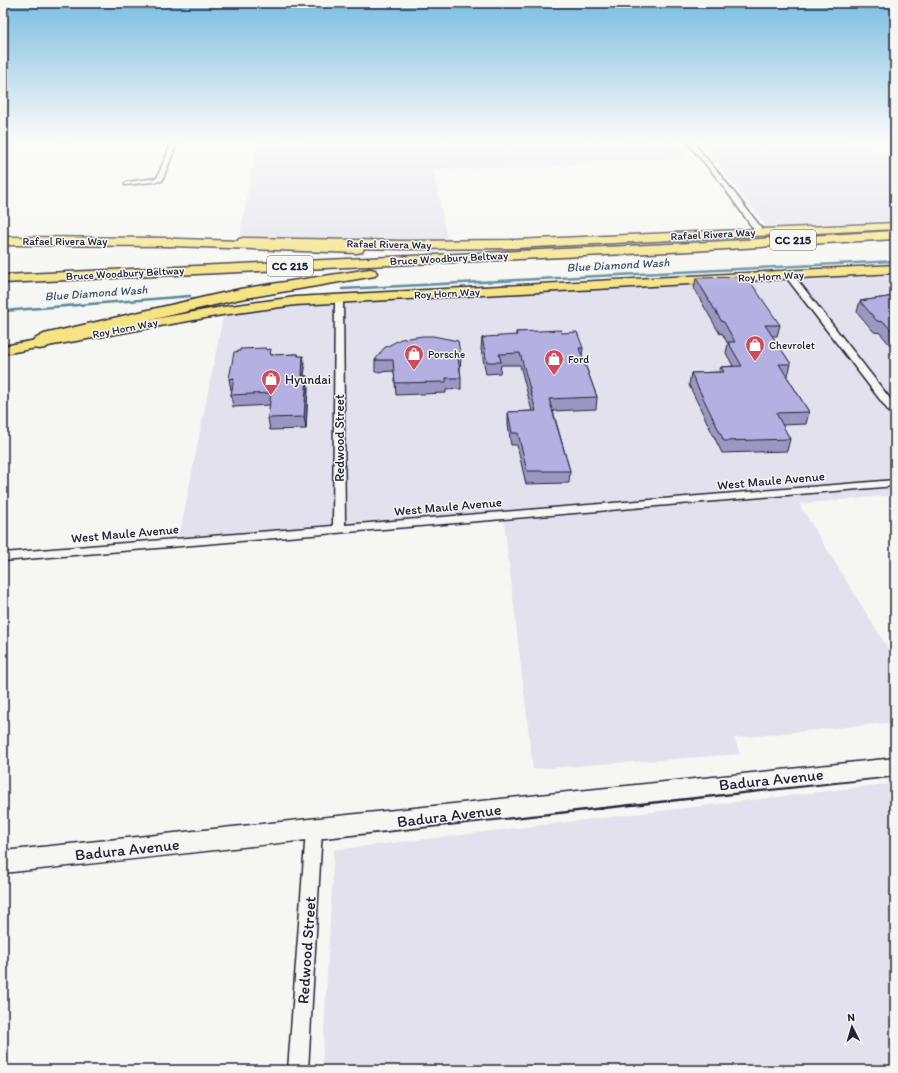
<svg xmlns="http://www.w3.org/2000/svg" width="898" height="1073" font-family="Itim,sans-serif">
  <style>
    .built { fill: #e2e1ed }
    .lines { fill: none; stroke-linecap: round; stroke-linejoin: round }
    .stream { stroke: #59899a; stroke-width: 2.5 }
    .minor-casing { stroke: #22223b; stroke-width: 3 }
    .secondary-casing { stroke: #22223b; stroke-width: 3 }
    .primary-casing { stroke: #22223b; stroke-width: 3 }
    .motorway-casing { stroke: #22223b; stroke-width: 3 }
    .minor { fill: #f6f6f2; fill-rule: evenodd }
    .secondary { fill: #f6f6f2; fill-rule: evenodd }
    .primary { fill: #f6e381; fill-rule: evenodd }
    .motorway { fill: #f6e381; fill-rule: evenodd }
    .wall { fill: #9b97c2; stroke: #22223b }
    .shaded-wall { fill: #7e7b9e; stroke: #22223b }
    .building { fill: #b4b0e1; stroke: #22223b }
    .labels { text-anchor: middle; stroke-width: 3; stroke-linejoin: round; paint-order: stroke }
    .far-street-label { font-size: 11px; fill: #22223b; stroke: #f6f6f2 }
    .far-poi-label { font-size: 11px; fill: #22223b; stroke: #f6f6f2; text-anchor: start }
    .shield { fill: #f6f6f2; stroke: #626272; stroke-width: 1 }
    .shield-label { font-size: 12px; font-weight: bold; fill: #22223b }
    .far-water-label { font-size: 12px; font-style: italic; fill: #3e556b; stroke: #f6f6f2 }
    .poi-label { font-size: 13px; fill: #22223b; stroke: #f6f6f2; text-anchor: start }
    .street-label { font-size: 13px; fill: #22223b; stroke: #f6f6f2 }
    .near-street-label { font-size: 16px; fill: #22223b; stroke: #f6f6f2 }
  </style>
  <rect width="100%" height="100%" fill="#f6f6f2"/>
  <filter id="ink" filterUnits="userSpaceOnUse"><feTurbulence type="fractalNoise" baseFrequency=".025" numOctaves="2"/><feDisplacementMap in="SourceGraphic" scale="8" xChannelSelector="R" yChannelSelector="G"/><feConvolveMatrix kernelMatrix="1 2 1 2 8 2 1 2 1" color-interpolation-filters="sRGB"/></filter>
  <g filter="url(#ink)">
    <path class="built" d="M257,141H675L691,159L433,170L447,240L240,237Z
      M700,141H861L876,152H895V221L767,227Z
      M895,273V495L799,504L895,660V722L734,738L740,754L533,769L504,521L173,546L181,528L223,317L232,313L351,300L420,298L455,295Z
      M895,783V1070H322L334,850Z"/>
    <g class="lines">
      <path class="stream" d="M342,289L895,261
        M3,311L190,296"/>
      <defs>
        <path id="minor" d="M172,141H178L162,181L125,185V183L127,182L157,178Z
          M686,141H692L722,177L763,230V234H757L718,179Z
          M786,273H792L895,405V415L891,414L786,277Z
          M339,296L343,299L345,525L895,480V486L3,561V553L333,526L335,299Z
          M314,823L320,825L322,830L308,1070H288L306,830L308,825Z"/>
        <path id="secondary" d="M895,758V776C597,806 300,842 3,873V851Z"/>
        <path id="primary" d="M3,141H12L6,147L3,148Z
          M895,223V229L515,248L405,249L243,246L239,245L237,242L239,239L243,238L405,241L515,240Z
          M3,237L170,238L174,239L176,242L174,245L170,246L3,245Z
          M895,265V273L296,305L222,315L3,354V346L222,307L296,297Z"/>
        <path id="motorway" d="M895,231V239L691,251L3,283V275L691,243Z
          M151,238L357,245L362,246L364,249L362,252L357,253L146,245L144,242L146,239Z
          M370,269L375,270L377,273L375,276L240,299L56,342L45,348L39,349L33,348L31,344L33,340L44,334L240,289Z"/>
      </defs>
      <use href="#minor" class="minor-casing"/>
      <use href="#secondary" class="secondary-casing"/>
      <use href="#primary" class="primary-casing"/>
      <use href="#motorway" class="motorway-casing"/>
      <use href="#minor" class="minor"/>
      <use href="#secondary" class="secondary"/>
      <use href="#primary" class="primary"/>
      <use href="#motorway" class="motorway"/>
    </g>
    <path class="wall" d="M58,141H71L70,142H58Z
      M696,278L780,325L777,336H772L791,364L788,375H786L809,412L806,424L782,425L790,439L787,451L722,453L689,385L691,373L719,372L721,367L733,366L726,353L728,344L722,333L720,334L694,289Z
      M895,296V351L880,333L874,332L857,312L860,301Z
      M516,332L562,333L583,348L582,356L597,397L596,409L553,411L570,471L569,483L526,484L517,445H511L508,424V412L532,411L520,365H501L500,373L486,374L481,349L482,338L516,336Z
      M266,350L272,355L298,354L299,356L305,367L304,376H307L308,388L306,429L270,430L268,418L270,405L233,407L231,395L232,390H231L229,379Z
      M461,358L460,370L461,378V389L446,390V393L396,395L394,371L375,372V360Z"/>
    <path class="shaded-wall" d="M303,356L305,367L303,388L302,376Z
      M307,376L308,388L306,429L304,417Z"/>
    <path class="building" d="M747,277L780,325H765L791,364H779L809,412L776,413L790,439L724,441L691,373L724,372L721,367L742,366L728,342H735L724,322H722L696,278Z
      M895,296V335L884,322L877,321L860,301Z
      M561,330L562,333L577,332L583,348H579L597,397L549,399L570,471H527L518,433H512L508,412L536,411L520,353L499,354L501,362H487L482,338H485V337L517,335L516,332Z
      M423,336H433L458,341L461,358H458L461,378H446V382L395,383L393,360H375L384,348L401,339Z
      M266,348V350L271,349L270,355L298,354V356H303L302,376H307L304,417L268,418L271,393L231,395L234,378L229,379L234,352L240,351V349Z"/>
  </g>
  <linearGradient id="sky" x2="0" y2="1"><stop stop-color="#7dbee2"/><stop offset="0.48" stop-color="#fbfbf9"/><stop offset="1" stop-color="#fbfbf9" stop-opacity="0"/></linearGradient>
  <rect width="898" height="291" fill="url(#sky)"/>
  <defs>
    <symbol id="shop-pin" viewBox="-11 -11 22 30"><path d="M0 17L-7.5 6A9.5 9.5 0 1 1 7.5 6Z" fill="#d1495b" stroke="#f6f6f2"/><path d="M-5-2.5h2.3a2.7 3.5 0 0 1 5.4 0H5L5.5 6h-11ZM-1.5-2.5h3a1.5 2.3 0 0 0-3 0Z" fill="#fff"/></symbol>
  </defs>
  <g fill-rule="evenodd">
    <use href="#shop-pin" x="744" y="334" width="22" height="30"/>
    <use href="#shop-pin" x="403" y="343" width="22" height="30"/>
    <use href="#shop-pin" x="543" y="348" width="22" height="30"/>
    <use href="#shop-pin" x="260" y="368" width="22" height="30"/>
  </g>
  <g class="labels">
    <g class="far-street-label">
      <text transform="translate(713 234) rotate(-3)" y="4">Rafael Rivera Way</text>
      <text x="65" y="245">Rafael Rivera Way</text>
      <text transform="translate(389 244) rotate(1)" y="4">Rafael Rivera Way</text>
      <text transform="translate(449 258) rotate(-3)" y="4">Bruce Woodbury Beltway</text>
      <text transform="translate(125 273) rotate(-3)" y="4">Bruce Woodbury Beltway</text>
      <text transform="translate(771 276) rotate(-3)" y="4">Roy Horn Way</text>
      <text transform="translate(447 293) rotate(-3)" y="4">Roy Horn Way</text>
      <text transform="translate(125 328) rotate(-11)" y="4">Roy Horn Way</text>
    </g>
    <g class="far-poi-label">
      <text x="769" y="349">Chevrolet</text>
      <text x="428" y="358">Porsche</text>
      <text x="568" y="363">Ford</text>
    </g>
    <g class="shield">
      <rect x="770" y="230" width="46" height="20" rx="3"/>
      <rect x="267" y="256" width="46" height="20" rx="3"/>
    </g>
    <g class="shield-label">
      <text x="793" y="244">CC 215</text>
      <text x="290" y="270">CC 215</text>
    </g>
    <g class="far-water-label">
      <text transform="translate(618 265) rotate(-3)" y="4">Blue Diamond Wash</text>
      <text transform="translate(96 293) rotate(-4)" y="4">Blue Diamond Wash</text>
    </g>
    <g class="poi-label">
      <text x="285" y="384">Hyundai</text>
    </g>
    <g class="street-label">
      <text transform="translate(339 438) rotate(-90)" y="5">Redwood Street</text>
      <text transform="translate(771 480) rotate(-5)" y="5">West Maule Avenue</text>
      <text transform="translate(448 506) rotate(-5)" y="5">West Maule Avenue</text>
      <text transform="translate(125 533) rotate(-5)" y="5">West Maule Avenue</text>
    </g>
    <g class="near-street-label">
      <text transform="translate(771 779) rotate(-6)" y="6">Badura Avenue</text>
      <text transform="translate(449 815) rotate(-7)" y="6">Badura Avenue</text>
      <text transform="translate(127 849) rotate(-6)" y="6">Badura Avenue</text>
      <text transform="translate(306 950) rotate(-86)" y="6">Redwood Street</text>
    </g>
  </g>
  <rect width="898" height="1073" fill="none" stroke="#f6f6f2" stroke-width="16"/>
  <rect x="8" y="8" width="882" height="1057" fill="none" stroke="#22223b" stroke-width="1.5" filter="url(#ink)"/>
  <g transform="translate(852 1027) rotate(355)" stroke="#f6f6f2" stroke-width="3" paint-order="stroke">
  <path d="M0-3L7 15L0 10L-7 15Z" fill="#22223b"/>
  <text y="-6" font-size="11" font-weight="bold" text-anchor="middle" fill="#22223b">N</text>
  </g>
</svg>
